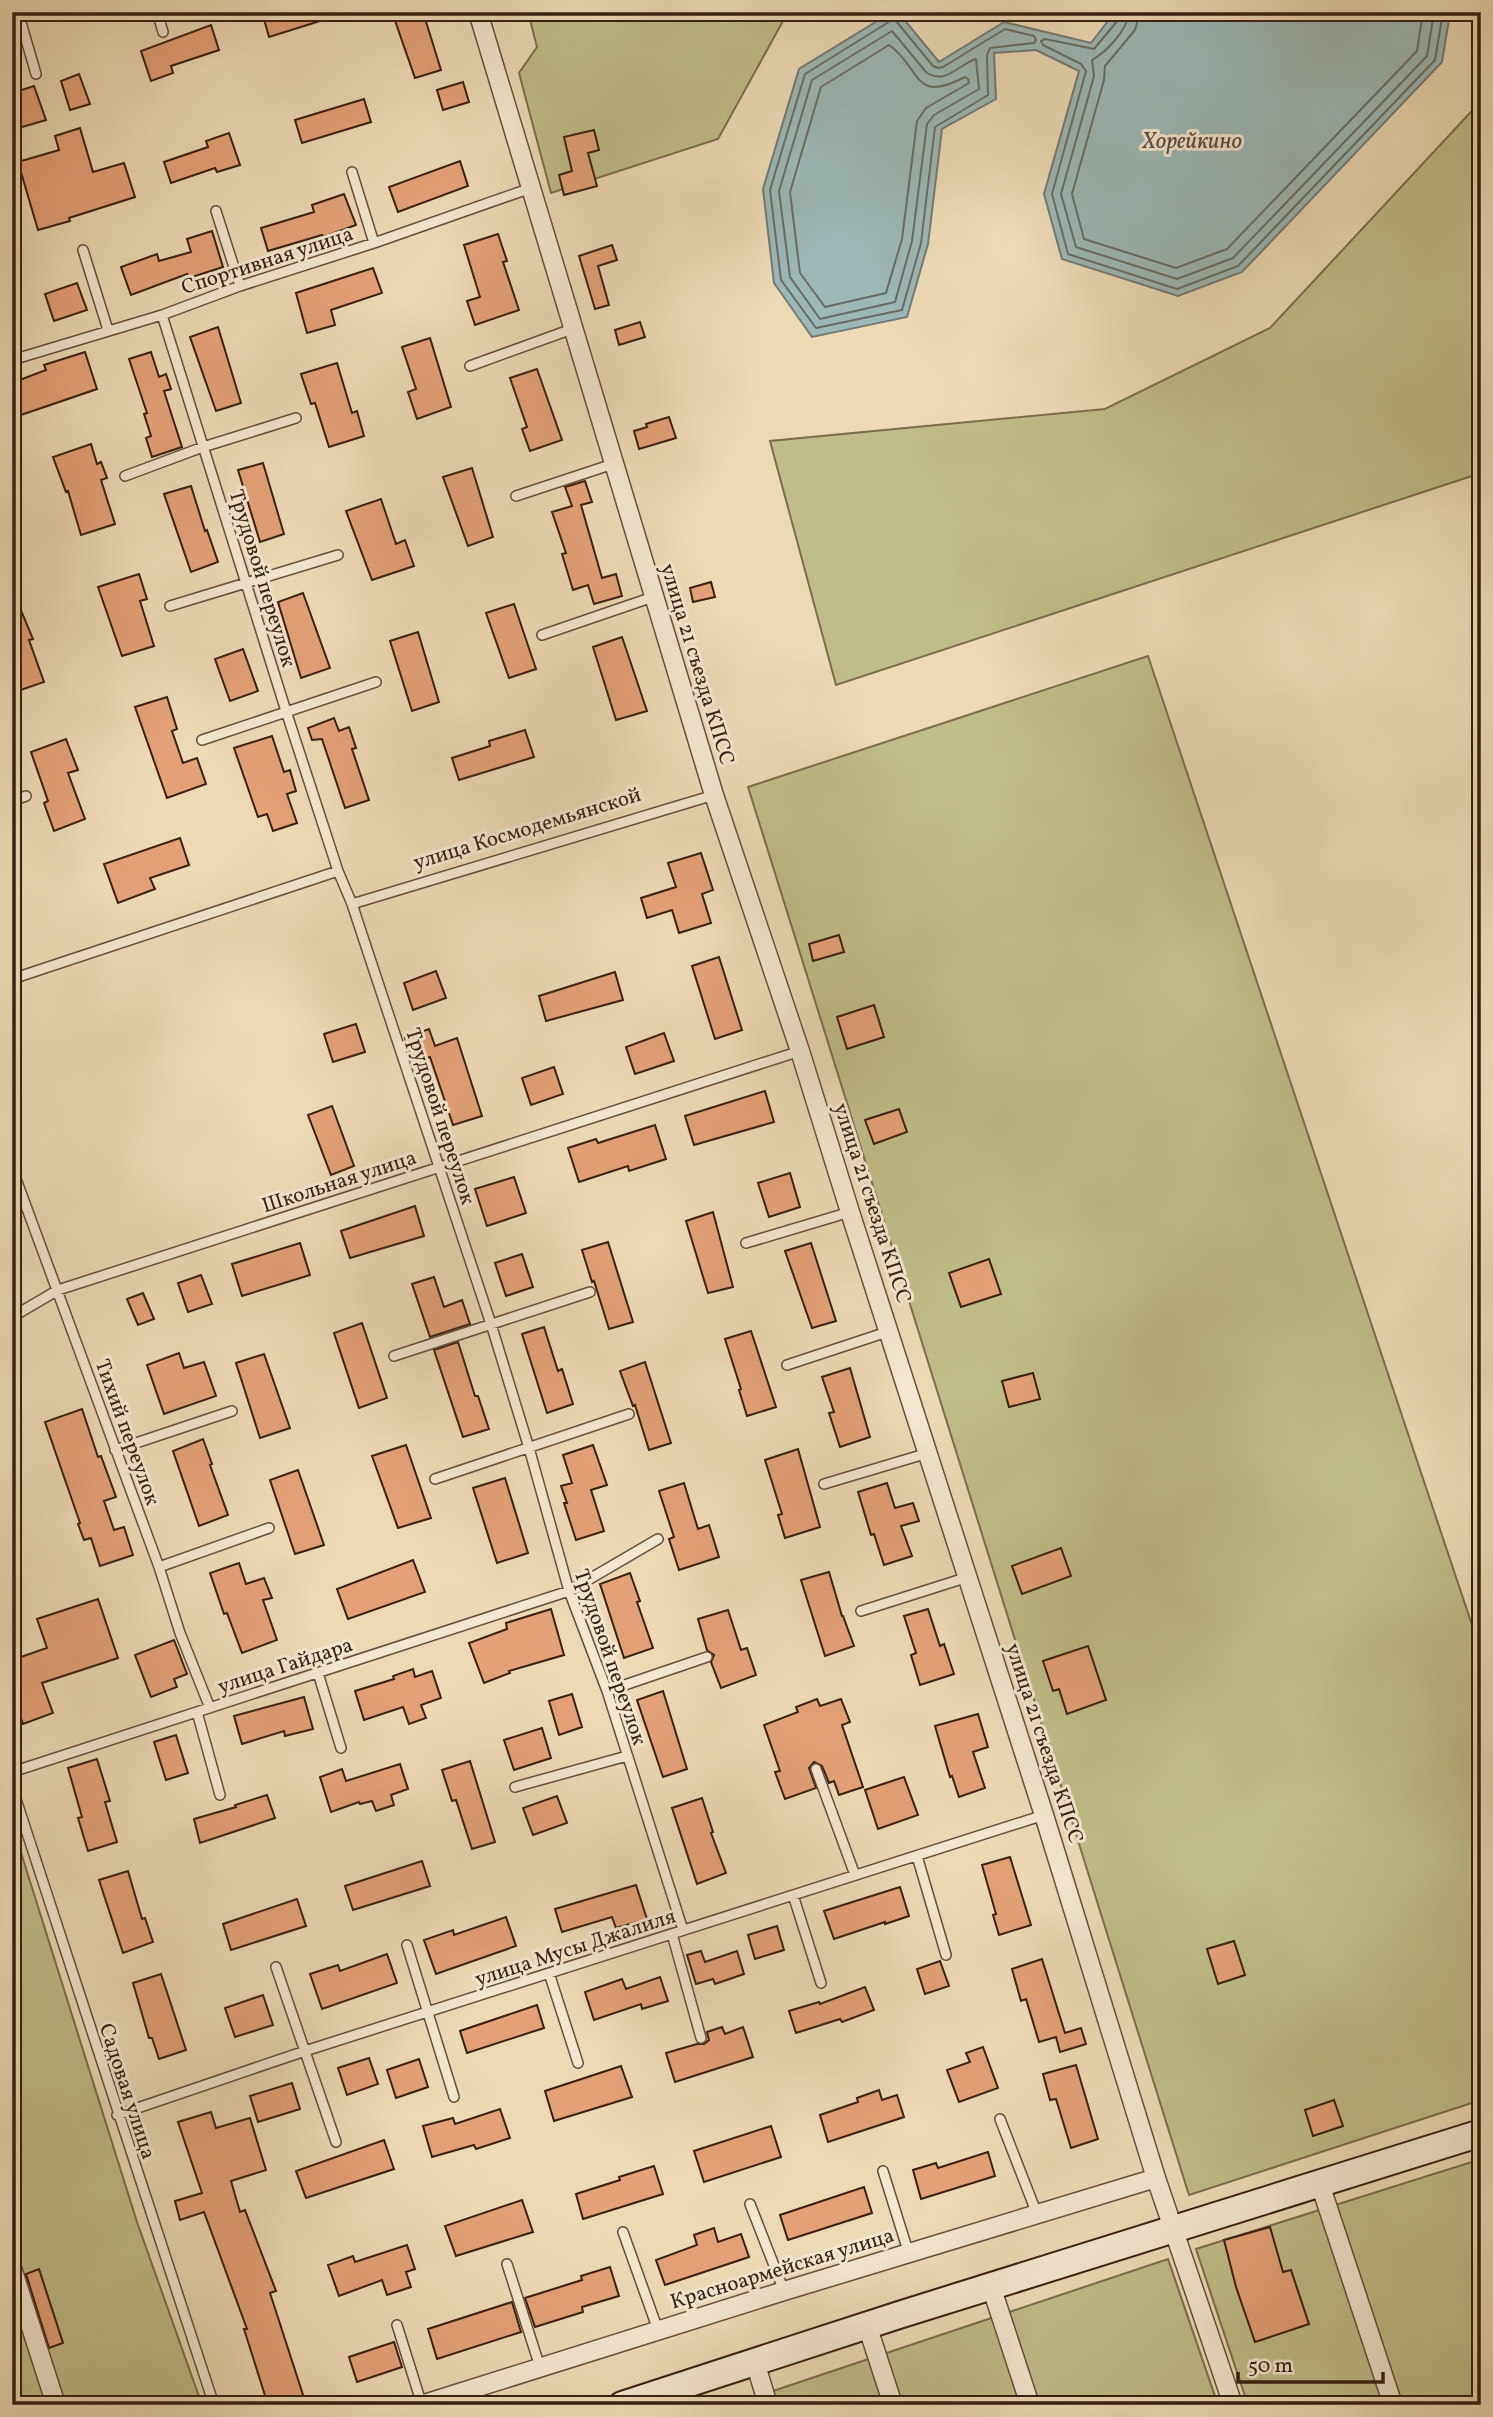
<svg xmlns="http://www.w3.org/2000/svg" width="1493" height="2417" font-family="Vollkorn,serif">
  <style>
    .green { fill: #bfbd89; stroke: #7c6e4d; stroke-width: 2 }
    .water { fill: #9cb8b7; stroke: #747b75; stroke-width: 2 }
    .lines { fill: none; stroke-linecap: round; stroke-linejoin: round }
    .shore { stroke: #6a6c64; stroke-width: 2 }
    .building { fill: #e4a178; stroke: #391f11; stroke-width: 2 }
    .lane-casing { stroke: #664e3a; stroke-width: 12 }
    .street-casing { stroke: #664e3a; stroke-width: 21 }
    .secondary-casing { stroke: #391f11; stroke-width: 30 }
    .lane { stroke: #f3e7cf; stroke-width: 9 }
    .street { stroke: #f3e7cf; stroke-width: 18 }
    .secondary { stroke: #f3e7cf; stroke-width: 26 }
    .labels { text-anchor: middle; stroke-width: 6; stroke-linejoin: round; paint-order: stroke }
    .street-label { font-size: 21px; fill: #391f11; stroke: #f3e7cf }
    .water-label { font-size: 23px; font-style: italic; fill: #574d43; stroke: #f3e7cf }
  </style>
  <rect width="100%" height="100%" fill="#eddab5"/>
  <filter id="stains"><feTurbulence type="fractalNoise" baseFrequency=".00286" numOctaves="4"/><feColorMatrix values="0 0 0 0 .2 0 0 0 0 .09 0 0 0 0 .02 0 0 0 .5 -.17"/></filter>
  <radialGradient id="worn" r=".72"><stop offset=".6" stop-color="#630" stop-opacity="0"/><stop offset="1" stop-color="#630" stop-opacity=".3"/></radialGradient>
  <path class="green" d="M528,12H788L718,139L551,193L519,73L537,47Z
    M1481,101V473L836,685L770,441L1105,409L1270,328Z
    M1148,656L1481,1652V2100L1189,2195L748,787Z
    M12,1824L137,2222L202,2405H12Z
    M1481,2159V2405H1248L1196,2249Z
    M1168,2259L1218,2405H731Z"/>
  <path class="water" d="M892,12H898L939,62L1004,22L1091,43L1115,12L1450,13L1442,62L1242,272L1178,296L1062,259L1044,194L1079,71L1036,50L994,53L996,99L942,129L928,244L907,317L812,337L774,283L763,189L799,69Z"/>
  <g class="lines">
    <path class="shore" d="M1120,12L1119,19L1094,49L1045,39L1041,41L1043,45L1081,64L1086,71L1052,194L1068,254L1177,289L1238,266L1435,60L1443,12
      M1129,12C1128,30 1106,52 1092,60L1094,76L1061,194L1076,247L1177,279L1233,258L1427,56L1434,12
      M1140,12L1135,30L1105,66L1104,80L1072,194L1084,239L1176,268L1227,249L1417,51L1423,12
      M892,20L896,21L933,66L938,68L943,67L1005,29L1034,36L1036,40L1034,43L990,48L987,55L988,95L935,127L921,243L902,310L816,328L781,280L770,190L805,74Z
      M892,31L926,72C945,86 959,64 976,59L979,89L934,115L927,124L912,241L895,302L820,319L790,277L779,191L812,80Z
      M889,45C922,68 912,105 965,77L968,79L969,83L926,108L917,121L902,239L886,293L825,307L800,273L790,192L821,87Z"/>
  </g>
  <path class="building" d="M262,12H335L336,16L269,37Z
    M392,12H423L441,70L415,78Z
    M211,25L219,50L171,66L173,73L151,81L141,51Z
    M79,74L90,104L70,110L61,81Z
    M463,82L469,102L443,110L437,90Z
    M34,86L46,120L12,130V93Z
    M364,99L371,122L302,143L295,120Z
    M80,128L93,172L124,163L135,197L69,218L70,221L38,230L18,162L59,150L55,136Z
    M594,130L599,150L588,153L597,186L564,195L559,175L572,171L564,137Z
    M229,133L240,165L217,172L215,168L171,183L164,162L208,147L206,141Z
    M460,161L468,186L398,212L389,187Z
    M344,194L356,225L323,237L322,235L268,251L261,228L314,212L312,205Z
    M212,231L223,267L189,278L187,274L131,295L121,267L157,254L159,261L191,252L187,239Z
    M498,234L507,261L503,262L519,310L475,325L467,301L480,297L464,245Z
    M612,245L617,260L598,266L609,305L595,309L579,256Z
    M373,268L382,293L331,310L335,325L307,333L296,293Z
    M77,283L87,310L54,321L45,294Z
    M640,322L645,337L619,345L615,330Z
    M218,327L241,403L216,411L190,337Z
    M430,338L451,407L417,419L408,392L416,389L402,347Z
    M85,352L97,389L12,418V383L46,370L44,365Z
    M151,352L159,377L166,374L171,389L164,391L182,447L152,457L146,438L151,436L144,414L147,413L129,359Z
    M337,363L352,413L357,411L364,436L329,447L315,403L311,404L301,374Z
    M537,369L562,440L530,451L522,429L527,427L510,378Z
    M669,417L676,438L639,449L634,431L647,427L646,424Z
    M91,444L97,464L101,462L107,478L101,480L115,524L81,535L68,491L66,492L53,457Z
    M263,463L284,534L260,542L238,470Z
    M472,468L493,537L468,546L443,477Z
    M585,481L592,502L581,505L602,578L616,574L622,596L594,604L588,585L573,590L562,554L566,553L552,512L572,506L565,487Z
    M191,486L205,531L207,530L218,562L191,572L164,494Z
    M381,499L396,544L405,540L414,566L372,580L346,511Z
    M139,574L147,599L140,601L154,646L122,656L98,587Z
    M711,582L715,597L693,602L690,588Z
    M12,589L33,639L29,640L44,682L15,692L12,683Z
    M303,593L330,668L301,678L278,602Z
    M514,604L536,669L509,678L486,613Z
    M418,632L439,702L412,711L390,641Z
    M622,637L647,711L616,720L593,647Z
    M243,649L258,691L230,701L215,659Z
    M167,697L177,729L172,731L183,763L197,758L206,784L167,798L135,707Z
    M334,718L339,731L349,727L356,748L352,749L369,800L345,808L322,739L312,740L308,728Z
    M525,730L534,757L459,780L452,758L490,746L489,741Z
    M272,736L284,772L290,770L296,791L287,794L297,823L273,831L267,814L258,817L234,748Z
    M66,739L78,770L68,773L85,819L54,831L44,803L48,801L31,752Z
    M180,838L189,865L150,878L155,889L118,903L104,864Z
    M701,853L713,890L702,894L711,923L679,933L672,910L647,918L641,898L676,887L668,863Z
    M839,935L844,952L813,961L809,944Z
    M719,957L742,1030L715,1039L692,966Z
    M436,971L446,998L413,1010L404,983Z
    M615,972L623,1000L546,1021L539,996Z
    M874,1005L884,1037L847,1049L837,1017Z
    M356,1024L365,1052L333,1062L324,1034Z
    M429,1029L435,1046L457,1038L482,1116L453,1125L430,1057L413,1062L405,1038Z
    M664,1033L674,1061L635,1074L626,1047Z
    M554,1067L563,1094L531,1105L522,1078Z
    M765,1091L774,1122L694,1145L685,1116Z
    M332,1106L354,1166L331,1175L308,1115Z
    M899,1109L907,1132L874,1144L865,1120Z
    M655,1125L666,1159L629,1171L628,1166L579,1182L568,1148L596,1139L598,1143Z
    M790,1173L800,1207L769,1217L758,1183Z
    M514,1177L526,1213L487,1226L475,1189Z
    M415,1206L424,1236L350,1258L341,1231Z
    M713,1212L733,1287L708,1293L686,1221Z
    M608,1242L633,1322L609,1329L594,1281L592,1282L582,1250Z
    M300,1243L310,1275L242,1296L232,1264Z
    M811,1243L836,1321L812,1328L785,1251Z
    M522,1254L533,1287L506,1296L495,1263Z
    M989,1259L1001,1294L961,1307L949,1273Z
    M201,1275L212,1304L188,1312L178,1283Z
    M434,1277L444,1307L462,1300L470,1324L430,1337L412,1284Z
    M143,1293L154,1319L138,1325L127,1299Z
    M362,1323L387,1398L359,1408L334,1333Z
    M544,1327L558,1371L562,1369L573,1404L547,1413L522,1334Z
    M751,1331L776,1407L747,1416L739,1390L741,1389L725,1339Z
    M458,1342L475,1396H478L489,1429L463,1437L434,1350Z
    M179,1353L184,1368L204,1362L216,1396L164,1414L147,1365Z
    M264,1354L290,1428L260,1438L236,1363Z
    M645,1362L671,1443L649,1450L635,1405L633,1406L620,1371Z
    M850,1368L870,1437L840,1447L829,1413L834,1412L822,1377Z
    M1033,1373L1040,1399L1009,1407L1002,1381Z
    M82,1409L98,1457L101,1456L116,1497L104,1501L114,1530L124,1527L133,1555L100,1566L91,1538L84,1540L78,1524L80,1523L45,1422Z
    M203,1439L212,1464L210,1465L228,1515L199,1526L173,1451Z
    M406,1445L431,1518L398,1528L372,1456Z
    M593,1445L607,1485L591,1490L604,1531L576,1540L564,1503H567L561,1486L572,1483L563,1455Z
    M798,1449L820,1527L785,1538L778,1515L782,1514L765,1460Z
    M298,1470L324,1545L295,1554L270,1480Z
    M505,1478L528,1553L497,1563L473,1488Z
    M684,1483L698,1529L709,1525L719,1557L679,1570L669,1539L674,1537L659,1491Z
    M887,1483L895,1508L913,1503L919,1521L901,1526L912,1556L884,1565L874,1534L871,1535L858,1492Z
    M1061,1548L1071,1576L1022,1594L1012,1566Z
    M413,1560L425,1592L348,1619L337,1589Z
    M239,1563L246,1584L264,1578L272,1598L263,1600L277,1640L242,1653L227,1613L224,1614L210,1573Z
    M829,1572L842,1616H843L854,1646L825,1656L801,1580Z
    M630,1573L640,1601L637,1602L653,1648L624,1658L600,1584Z
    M98,1599L118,1658L42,1683L53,1713L23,1724L12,1692V1660L47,1648L37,1619Z
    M551,1609L564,1655L509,1671L510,1673L484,1683L469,1643L507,1629L506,1623Z
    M928,1609L940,1646L944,1644L954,1674L920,1685L911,1655L916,1653L904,1616Z
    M728,1610L741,1650L747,1648L756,1675L721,1688L711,1662L714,1655L707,1650L698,1619Z
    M174,1640L187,1674L174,1679L177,1687L151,1697L135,1655Z
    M1088,1646L1106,1700L1067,1714L1059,1689L1053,1691L1043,1661Z
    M413,1669L415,1677L432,1671L441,1698L421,1705L426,1718L409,1724L403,1707L364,1720L355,1691L394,1679L393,1676Z
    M663,1691L687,1769L663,1777L637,1700Z
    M572,1694L582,1727L559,1735L549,1701Z
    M304,1697L313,1729L285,1736L284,1731L242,1744L234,1716Z
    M817,1699L820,1706L841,1699L850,1722L842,1725L863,1787L839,1795L834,1781L829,1783L822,1766L814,1762L809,1768L816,1788L785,1799L775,1772L780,1771L764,1725L798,1712L796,1707Z
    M978,1714L988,1747L973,1752L985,1788L959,1797L952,1776L950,1777L935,1726Z
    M542,1728L551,1758L514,1770L504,1740Z
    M176,1735L188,1773L166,1780L154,1742Z
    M97,1759L110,1801L105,1802L117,1842L88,1851L78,1818L82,1817L68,1768Z
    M470,1761L495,1842L472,1849L456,1800L452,1801L442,1770Z
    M400,1764L408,1789L391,1795L394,1805L376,1811L372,1801L360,1804L359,1802L331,1812L320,1777L342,1769L346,1781Z
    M904,1777L918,1815L878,1829L865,1790Z
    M267,1795L275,1818L200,1843L194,1819L236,1807L235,1805Z
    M557,1796L567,1823L533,1835L523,1808Z
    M702,1798L713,1832L711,1833L726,1873L697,1884L672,1808Z
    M1010,1857L1031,1925L999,1935L993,1915L996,1914L982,1865Z
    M422,1861L430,1886L353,1910L345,1886Z
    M128,1871L142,1919L145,1918L153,1942L123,1953L99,1880Z
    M636,1885L647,1919L616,1928L612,1917L562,1932L555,1909Z
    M900,1887L909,1916L885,1924V1922L834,1939L824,1911Z
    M297,1899L306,1926L231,1950L223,1924Z
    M506,1917L516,1946L436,1974L424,1940L453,1930L454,1935Z
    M777,1926L784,1950L755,1959L748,1935Z
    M1234,1941L1245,1975L1218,1984L1207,1949Z
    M701,1951L705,1962L737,1951L744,1974L715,1984L713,1979L696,1984L687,1955Z
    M387,1954L397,1983L322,2009L310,1974L338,1965L340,1971Z
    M1042,1959L1065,2033L1081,2028L1086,2044L1060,2052L1056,2037L1039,2042L1026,1999L1021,2001L1012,1969Z
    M940,1961L949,1986L925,1994L917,1969Z
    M161,1974L186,2050L159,2059L152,2038H149L133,1983Z
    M660,1977L668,2001L642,2009L641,2004L594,2020L585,1992L622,1979L626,1989Z
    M865,1987L874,2010L842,2022L840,2019L796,2033L789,2011L819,2002L820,2004Z
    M263,1995L273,2025L235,2037L225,2008Z
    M537,2005L544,2028L467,2053L460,2031Z
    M722,2027L725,2034L743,2027L753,2057L675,2082L666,2053L697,2044H704L709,2040L707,2032Z
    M983,2047L998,2088L959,2102L947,2070L970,2062L966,2053Z
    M369,2058L378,2084L347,2095L338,2068Z
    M419,2059L428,2087L396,2098L387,2070Z
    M1076,2065L1098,2139L1071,2148L1056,2099L1050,2100L1043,2074Z
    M621,2066L632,2097L554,2121L545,2091Z
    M292,2083L300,2109L258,2122L250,2096Z
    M879,2090L882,2100L897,2095L904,2117L828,2142L820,2115L858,2102L857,2098Z
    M1334,2100L1343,2126L1313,2136L1305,2110Z
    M500,2109L510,2138L476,2149L474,2145L432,2157L423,2126L453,2118L455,2124Z
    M211,2112L216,2128L250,2118L266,2170L231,2181L240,2212L245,2210L276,2291L270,2293L304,2398L285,2405H268L244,2329H247L204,2212L180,2220L175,2201L202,2193L178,2122Z
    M771,2126L781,2157L704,2182L694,2151Z
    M384,2140L394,2169L306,2198L296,2171Z
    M988,2152L995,2176L921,2199L913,2170L936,2163L938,2168Z
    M654,2166L663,2194L583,2219L576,2194L620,2180L619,2177Z
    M864,2187L872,2213L788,2240L780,2215Z
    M522,2200L533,2232L456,2256L445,2226Z
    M1270,2227L1283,2272L1291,2270L1309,2324L1255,2342L1236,2287L1224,2240Z
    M714,2228L718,2242L741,2234L749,2257L665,2285L656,2260L697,2245L694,2235Z
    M407,2245L415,2269L406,2272L411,2287L387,2295L382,2280L339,2296L328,2265L353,2256L355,2262Z
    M610,2267L619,2296L582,2307L583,2312L535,2327L525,2298L582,2280L581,2276Z
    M39,2269L63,2343L49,2348L26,2274Z
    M512,2302L521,2332L437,2359L428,2329Z
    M394,2342L402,2367L357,2382L349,2357Z"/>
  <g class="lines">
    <defs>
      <path id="lane" d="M18,12L36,74
        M157,12L163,32
        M352,172L374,243
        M216,211L240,286
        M83,250L108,330
        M162,315L286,711L338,871L352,904L491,1324L529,1448L569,1591L607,1691L683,1930
        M12,360L162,315L240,286L374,243L531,188
        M470,366L572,329
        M125,476L203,447L296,418
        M516,496L613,464
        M170,606L338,555
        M542,635L653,597
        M202,740L376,682
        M12,801L26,796
        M352,904L714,795
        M12,979L338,871
        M12,1168L159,1567L180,1633L210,1708
        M746,1243L850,1212
        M12,1317L58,1290L800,1051
        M394,1356L590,1292
        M787,1365L890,1331
        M115,1450L232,1411
        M435,1479L629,1414
        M824,1484L928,1453
        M159,1567L269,1528
        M861,1611L968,1577
        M318,1673L341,1748
        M607,1691L707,1657
        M197,1712L220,1795
        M816,1769L855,1875
        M12,1772L569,1591L658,1539
        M12,1787L214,2405
        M515,1787L627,1756
        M917,1856L946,1955
        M793,1895L821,1983
        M672,1934L701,2038
        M407,1945L454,2097
        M276,1967L336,2142
        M549,1973L578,2063
        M117,2115L305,2051L1044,1815
        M1000,2119L1037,2214
        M883,2171L909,2254
        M750,2204L784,2291
        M623,2232L658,2330
        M507,2264L540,2367
        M397,2325L422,2405"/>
      <path id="street" d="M478,12L714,795L800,1051L850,1212L1044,1815L1156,2178L1233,2405
        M1320,2184L1393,2405
        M12,2268L56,2405
        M991,2286L1030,2405
        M867,2325L893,2405
        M755,2362L768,2405
        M421,2405L784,2291L1156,2178"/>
      <path id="secondary" d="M622,2405L899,2315L1481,2133"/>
    </defs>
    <use href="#lane" class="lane-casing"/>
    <use href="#street" class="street-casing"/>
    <use href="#secondary" class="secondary-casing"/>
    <use href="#lane" class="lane"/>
    <use href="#street" class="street"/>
    <use href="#secondary" class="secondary"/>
  </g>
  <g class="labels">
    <g class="street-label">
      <text transform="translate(267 260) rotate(-18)" y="7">Спортивная улица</text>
      <text transform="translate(263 578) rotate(73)" y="7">Трудовой переулок</text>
      <text transform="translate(698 664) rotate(73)" y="7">улица 21 съезда КПСС</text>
      <text transform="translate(527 828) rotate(-17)" y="7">улица Космодемьянской</text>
      <text transform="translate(441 1116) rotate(72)" y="7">Трудовой переулок</text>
      <text transform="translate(339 1181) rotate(-18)" y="7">Школьная улица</text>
      <text transform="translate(873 1203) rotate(72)" y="7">улица 21 съезда КПСС</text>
      <text transform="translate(128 1432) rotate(70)" y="7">Тихий переулок</text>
      <text transform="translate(611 1657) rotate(71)" y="7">Трудовой переулок</text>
      <text transform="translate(285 1665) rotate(-18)" y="7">улица Гайдара</text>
      <text transform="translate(1045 1743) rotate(72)" y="7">улица 21 съезда КПСС</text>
      <text transform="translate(575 1947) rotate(-18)" y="7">улица Мусы Джалиля</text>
      <text transform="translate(128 2091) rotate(72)" y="7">Садовая улица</text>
      <text transform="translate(782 2268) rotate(-17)" y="7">Красноармейская улица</text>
    </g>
    <g class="water-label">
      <text x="1192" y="148">Хорейкино</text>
    </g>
  </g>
  <rect width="1493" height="2417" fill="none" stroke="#eddab5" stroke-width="42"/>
  <rect x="14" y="14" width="1465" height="2389" fill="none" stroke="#391f11" stroke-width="3.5"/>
  <rect x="21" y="21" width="1451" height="2375" fill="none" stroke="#391f11" stroke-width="2"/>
  <path d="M1238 2372v10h145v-10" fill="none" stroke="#391f11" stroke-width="3.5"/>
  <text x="1248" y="2372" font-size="21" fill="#391f11" stroke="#f3e7cf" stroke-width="5" paint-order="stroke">50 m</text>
  <rect width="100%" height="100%" filter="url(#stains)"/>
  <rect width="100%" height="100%" fill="url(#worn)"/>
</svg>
